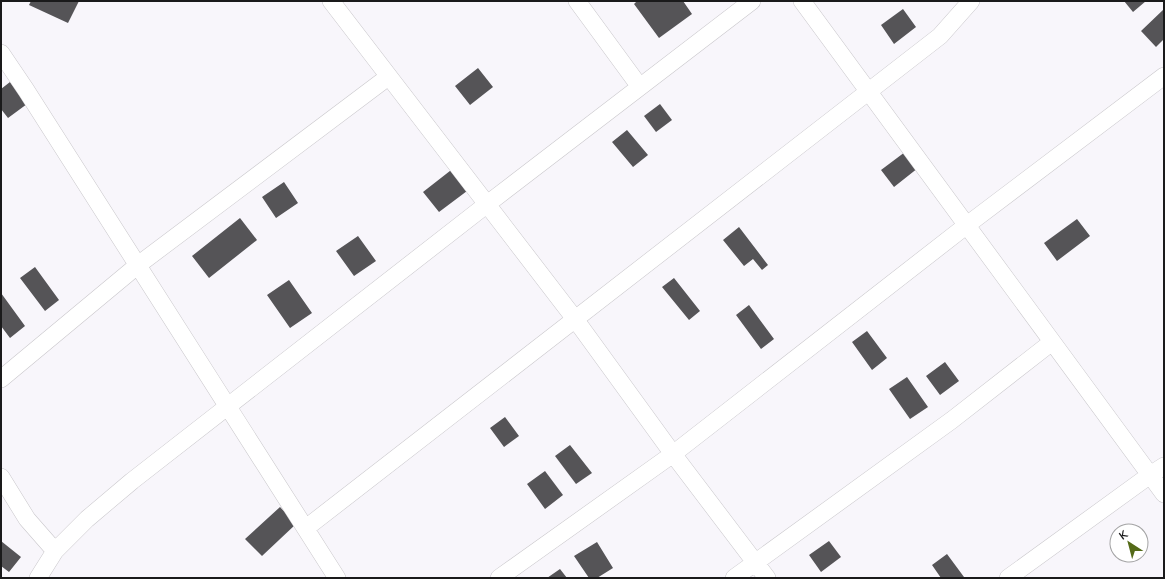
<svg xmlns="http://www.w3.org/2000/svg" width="1165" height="579" font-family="Mulish,sans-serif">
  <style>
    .building { fill: #555457 }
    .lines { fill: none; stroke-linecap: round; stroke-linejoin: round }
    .street-casing { stroke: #c9c7cb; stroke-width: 18 }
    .street { stroke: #fff; stroke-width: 17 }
  </style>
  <rect width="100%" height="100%" fill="#f8f6fb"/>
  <path class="building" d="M31,1H79L68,23L29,5Z
    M637,1H683L692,14L659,38L634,4Z
    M1124,1H1146L1133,12Z
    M903,9L916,27L894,44L881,25Z
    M1164,9V39L1156,47L1141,31Z
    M478,68L493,87L470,105L455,86Z
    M10,82L27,104L8,118L1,109V89Z
    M660,104L672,120L656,132L644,116Z
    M627,130L648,155L633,167L612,142Z
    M905,152L918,168L894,187L881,170Z
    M455,167L471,188L439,212L423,192Z
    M284,182L298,203L276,218L262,197Z
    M240,218L257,240L209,278L192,256Z
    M1077,219L1090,236L1057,261L1044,243Z
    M739,227L768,265L762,270L753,259L744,266L723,240Z
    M358,236L376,261L354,276L336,251Z
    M35,267L59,300L45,311L20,278Z
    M674,278L700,311L689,320L662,287Z
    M289,280L312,313L290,328L267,295Z
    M1,293L25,326L10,338L1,326Z
    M749,305L774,339L761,349L736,315Z
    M867,331L887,358L872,370L852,342Z
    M945,362L959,381L940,395L926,376Z
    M907,377L928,407L910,419L889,389Z
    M505,417L519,436L504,447L490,428Z
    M570,445L592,473L576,484L555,456Z
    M545,471L563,495L545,509L527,484Z
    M280,507L296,524L262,556L245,539Z
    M1,541L21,557L9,572L1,566Z
    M829,541L841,557L821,572L809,555Z
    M597,542L613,568L597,578H589L574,556Z
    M947,554L964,577L962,578H941L932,565Z
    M560,569L567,578H547Z"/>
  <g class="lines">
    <defs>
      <path id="street" d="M331,1L575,319L673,454L767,578
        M577,1L640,87
        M802,1L1164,494
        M1,53L26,90L337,578
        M1,379L138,265L388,77
        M1,477L27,519L55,551
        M306,528L940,36L971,1
        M38,578L55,551L87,519L132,481L486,205L752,1
        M499,578L673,454L967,225L1164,76
        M734,578L952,420L1052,342
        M1008,578L1150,475L1164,466"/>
    </defs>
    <use href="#street" class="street-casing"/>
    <use href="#street" class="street"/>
  </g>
  <rect width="1165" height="579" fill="none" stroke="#1a1a1b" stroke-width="4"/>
  <g transform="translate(1129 543) rotate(324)"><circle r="19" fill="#ffffff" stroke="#a3a3a4"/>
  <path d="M0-3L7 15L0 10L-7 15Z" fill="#546a18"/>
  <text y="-6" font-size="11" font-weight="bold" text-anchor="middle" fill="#1a1a1b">K</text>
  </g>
</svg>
